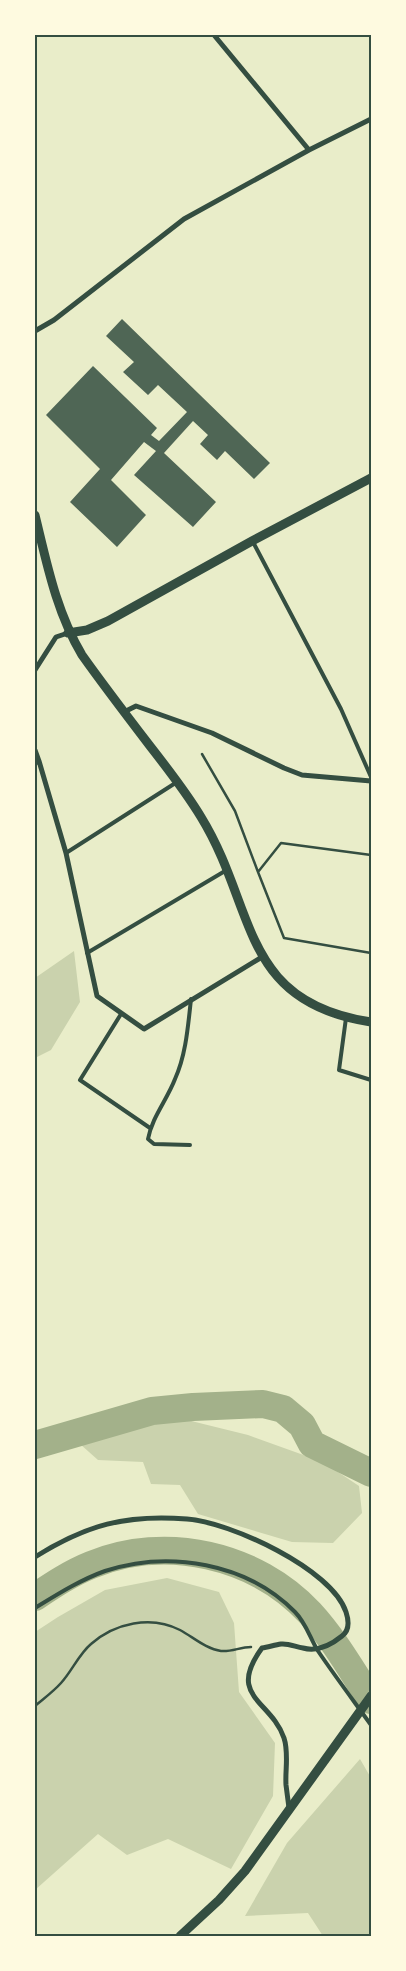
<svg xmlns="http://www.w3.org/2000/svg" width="406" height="1971" font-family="Barlow,sans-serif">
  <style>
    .green { fill: #cad2ad }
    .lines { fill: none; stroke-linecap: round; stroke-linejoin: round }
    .river { stroke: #a3b18a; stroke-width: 28 }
    .building { fill: #4f6655 }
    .path { stroke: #344e41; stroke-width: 2.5 }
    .service { stroke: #344e41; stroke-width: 4 }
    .minor { stroke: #344e41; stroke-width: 5 }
    .tertiary { stroke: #344e41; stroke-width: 9 }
    .neatline { fill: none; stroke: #344e41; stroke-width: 2 }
  </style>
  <rect width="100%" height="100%" fill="#e9edc9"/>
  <path class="green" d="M74,951L80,1002L51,1050L35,1058V978Z
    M171,1416L248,1435L323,1462L359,1486L362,1513L333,1543L292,1542L198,1514L180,1485L151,1484L143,1462L98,1460L80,1444Z
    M167,1578L219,1592L234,1623L239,1692L275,1743L273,1796L231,1869L168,1839L127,1855L98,1834L35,1890V1632L58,1617L105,1590Z
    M360,1759L371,1778V1936H323L308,1913L245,1916L287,1843Z"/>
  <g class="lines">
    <path class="river" d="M35,1445L152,1411L193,1407L263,1404L283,1409L302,1425L312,1444L371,1473
      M35,1597C53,1585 71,1573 91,1565C166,1534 256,1555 310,1613C334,1639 352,1671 371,1700"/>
  </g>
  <path class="building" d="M122,319L270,463L254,479L225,451L217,460L200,444L208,435L193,421L164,453L216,502L193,527L134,475L156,451L144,442L111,480L146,515L117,547L70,502L100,469L46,415L93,366L157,428L151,435L159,441L187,412L158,385L148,395L123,372L134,362L106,336Z"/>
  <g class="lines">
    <path class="path" d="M202,754L235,811L258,872
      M371,855L281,843L258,872L284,938L371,953
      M35,1706C43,1699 53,1692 61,1683C72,1671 79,1654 91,1644C115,1623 151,1615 180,1630C193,1637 206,1649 221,1651C232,1652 240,1647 251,1647"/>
    <path class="service" d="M253,542L341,709L371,777
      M66,853L177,782
      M87,953L225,871
      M121,1014L80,1080L150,1128
      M346,1018L339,1070L371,1080
      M190,1145L154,1144L148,1139C152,1117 167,1100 175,1079C186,1055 188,1026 191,999
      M35,1608C58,1594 80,1580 105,1571C169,1550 247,1563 295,1612C306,1623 310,1638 318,1651C335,1676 353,1700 371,1725"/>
    <path class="minor" d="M214,35L309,150
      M35,331L54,320L184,219L309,150L371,119
      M35,670L56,637L68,633
      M124,712L136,706L212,733L284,768L302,775L371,781
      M35,750L39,761L35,763
      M39,761L66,853L97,996L144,1029L262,957
      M35,1557C86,1525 126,1514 187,1519C230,1522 332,1569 346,1612C349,1621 350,1630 342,1636C331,1645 317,1652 303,1648C296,1647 288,1643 281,1644C275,1645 268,1647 262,1648C226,1697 271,1700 284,1738C289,1753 285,1770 286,1785C287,1793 288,1800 289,1808"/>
    <path class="tertiary" d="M35,515C47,564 56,611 82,655C104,686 127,716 150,746C168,769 186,792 201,817C257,908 239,1002 371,1022
      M68,633L87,630L108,621L252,541L371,478
      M180,1936L219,1900L245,1871L371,1696"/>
  </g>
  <rect width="406" height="1971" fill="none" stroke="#fefae0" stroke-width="72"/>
  <rect x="36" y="36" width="334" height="1899" class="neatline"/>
</svg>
